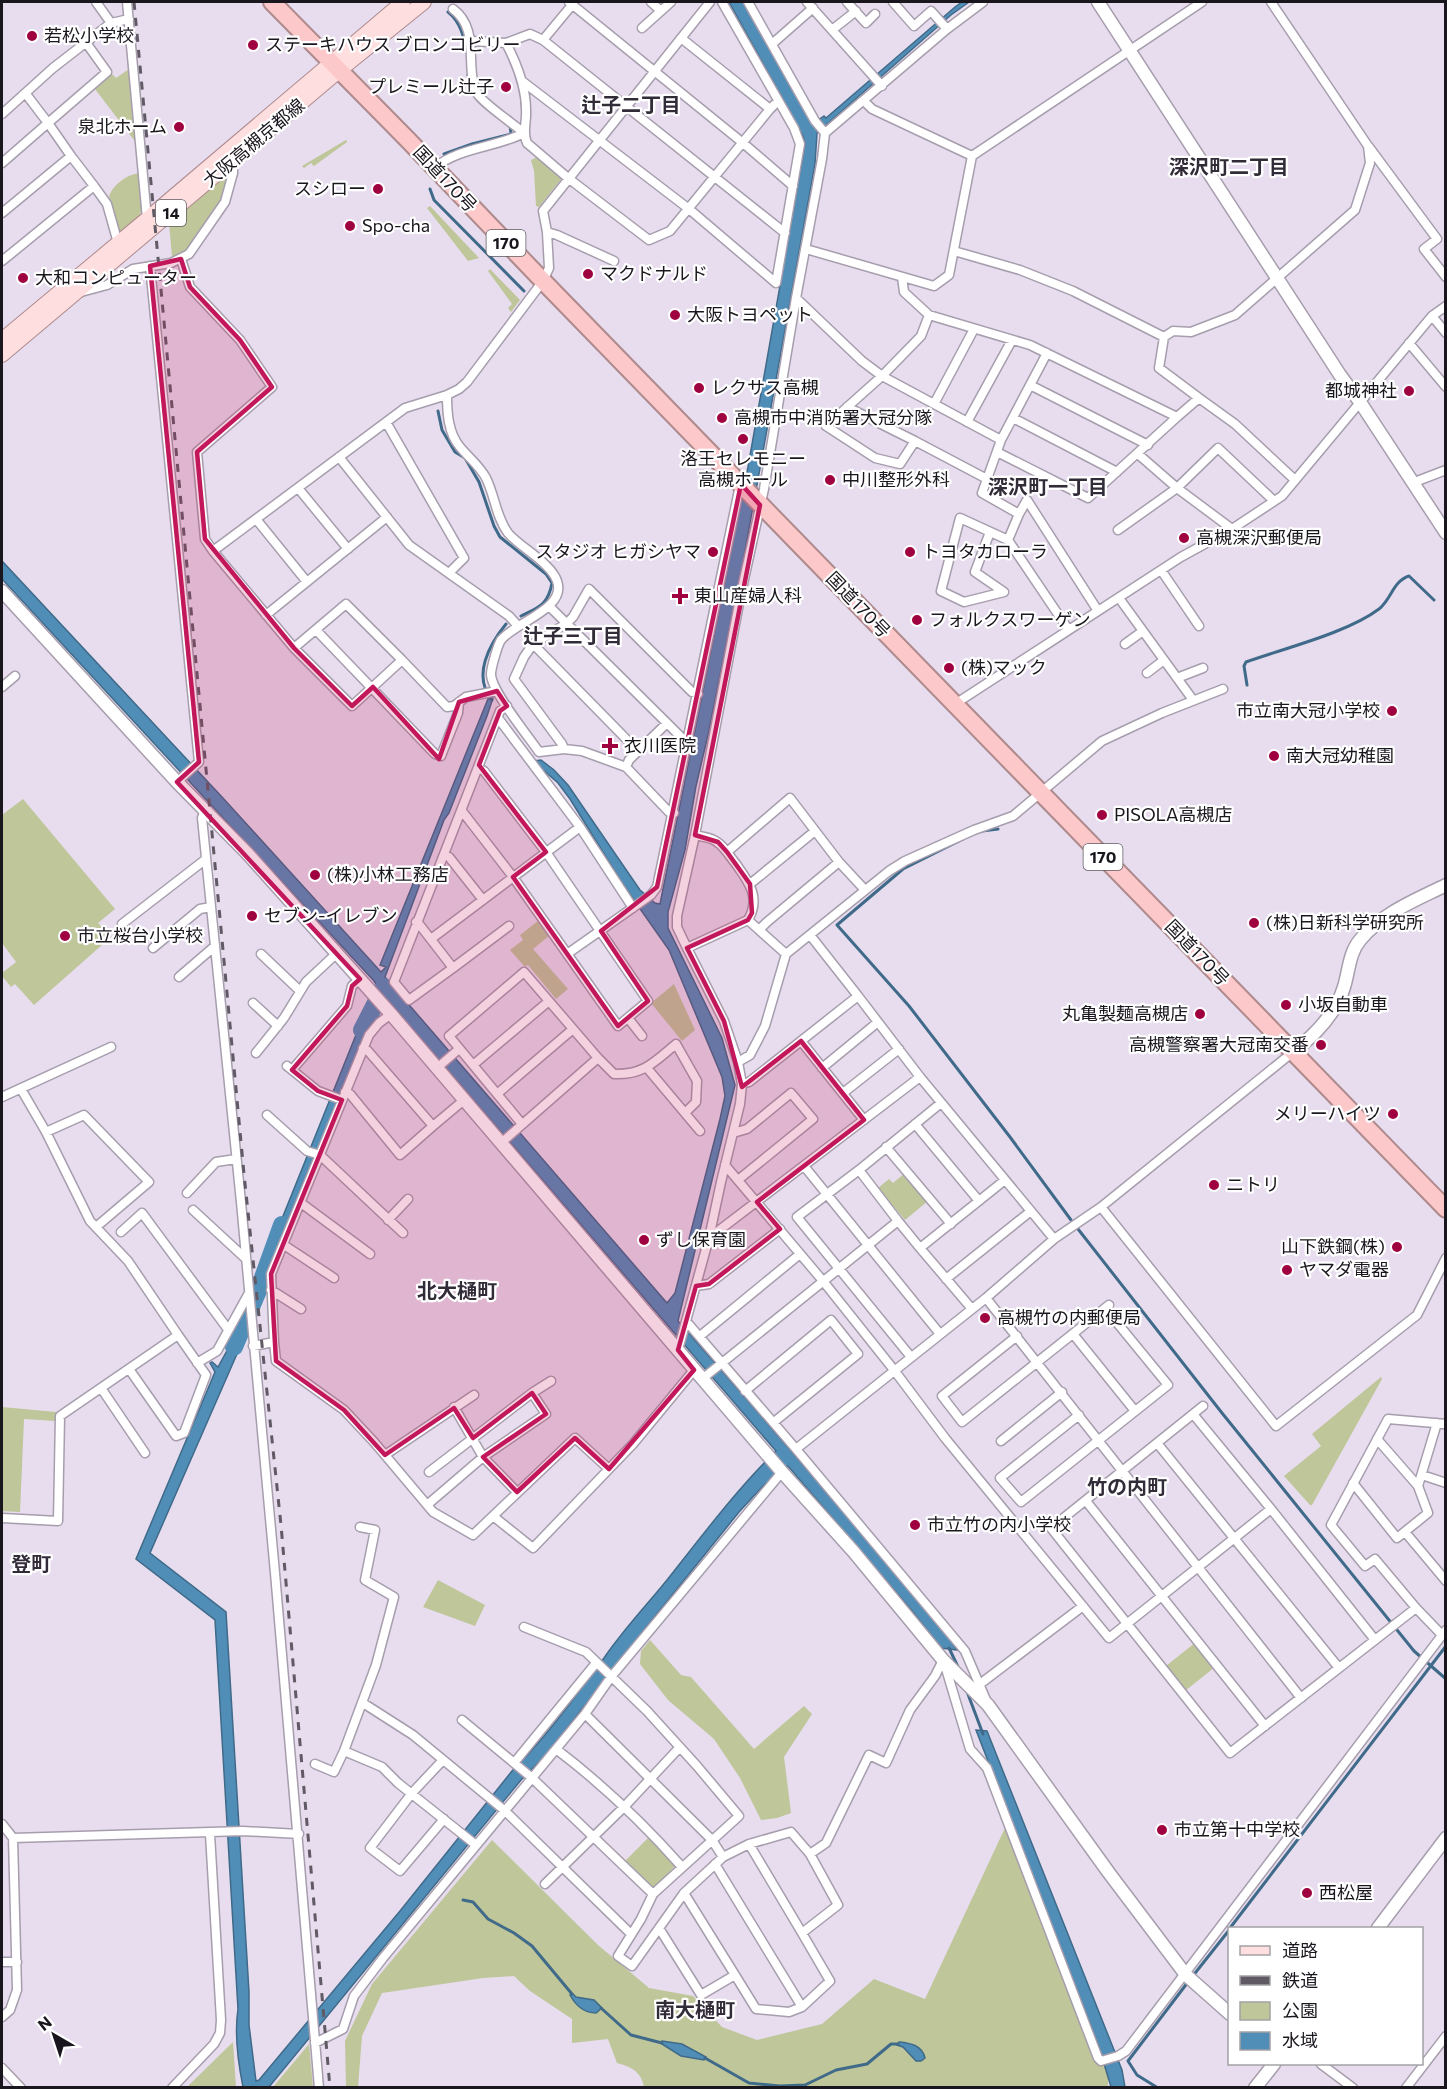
<svg xmlns="http://www.w3.org/2000/svg" width="1447" height="2089" font-family="Commissioner,'Noto Sans JP',sans-serif">
  <style>
    .green { fill: #bfc699 }
    .water { fill: #508eb7; stroke: #406a89; stroke-width: 1.5 }
    .lines { fill: none; stroke-linecap: round; stroke-linejoin: round }
    .stream { stroke: #406a89; stroke-width: 3 }
    .river { stroke: #508eb7; stroke-width: 18 }
    .street-casing { stroke: #a69dad; stroke-width: 11 }
    .secondary-casing { stroke: #a69dad; stroke-width: 15 }
    .primary-casing { stroke: #ae8a8d; stroke-width: 16 }
    .highway-casing { stroke: #ae8a8d; stroke-width: 20 }
    .street { stroke: #fff; stroke-width: 8 }
    .secondary { stroke: #fff; stroke-width: 12 }
    .primary { stroke: #fededf; stroke-width: 14 }
    .highway { stroke: #fdc8c9; stroke-width: 16 }
    .rail { stroke: #605a64; stroke-width: 3; stroke-dasharray: 8 8; stroke-linecap: butt }
    .marked { fill: #c2185b; fill-opacity: 0.2; stroke: #c2185b; stroke-width: 4.5; stroke-linejoin: round }
    .poi-dot { fill: #9f003f; stroke: #fff; stroke-width: 2 }
    .labels { text-anchor: middle; stroke-width: 4.5; stroke-linejoin: round; paint-order: stroke }
    .shield { fill: #fff; stroke: #5f5c61; stroke-width: 1.5 }
    .shield-label { font-size: 16px; font-weight: bold; fill: #1a161d }
    .poi-label { font-size: 18px; fill: #1a161d; stroke: #fff; text-anchor: start }
    .street-label { font-size: 18px; fill: #1a161d; stroke: #fff }
    .neighbourhood-label { font-size: 20px; font-weight: bold; fill: #322b38; stroke: #fff }
  </style>
  <rect width="100%" height="100%" fill="#e7ddee"/>
  <path class="green" d="M129,69L137,144L95,89L112,74L116,78Z
    M346,140L347,142L314,166L311,163L304,168L302,166Z
    M539,156L562,178L539,207L536,206L534,171L531,160Z
    M141,173L142,208L139,217L119,233L109,196C114,184 127,174 141,173Z
    M227,174L229,176C220,206 202,241 174,258L172,257L169,223Z
    M430,206L479,258L468,261L427,208Z
    M490,269L520,300L511,312L508,308L512,304L488,271Z
    M23,799L115,909L98,923L111,937L34,1005L15,984L11,987L2,976V973L16,962L2,943V815Z
    M538,921L549,936L533,949L568,989L556,999L528,965L525,967L510,950L523,940L520,935Z
    M674,984L695,1030L682,1041L651,1003Z
    M905,1173L928,1201L905,1220L878,1188L889,1179L893,1183Z
    M1381,1377L1382,1379L1312,1505H1310L1284,1476L1321,1446L1312,1434Z
    M2,1407L56,1412L55,1421L24,1419L20,1512L2,1511Z
    M438,1580L485,1605L475,1626L423,1607Z
    M650,1640L681,1675L691,1677L754,1749L804,1706L812,1714L784,1757L791,1813L777,1818L761,1820L740,1778L714,1739L668,1700L640,1664L641,1651Z
    M1196,1642L1215,1667L1185,1691L1166,1666Z
    M1012,1813L1100,2048L1108,2077V2087H644C641,2071 631,2067 617,2063L608,2039L572,2043V2019L530,1991L514,1976L483,1978L382,1993L362,2036L358,2087H346L345,2041L372,1984L492,1840L598,1945L649,1988L693,1996L722,2027L757,2040L822,2024L874,1979L925,1999Z
    M649,1837L674,1862V1867L657,1886H651L625,1861Z
    M233,2042L236,2087H187Z
    M309,2044L313,2087H273Z"/>
  <path class="water" d="M729,2H744L813,124L824,116L826,118L955,7L962,2H969L951,15L817,133L815,164L743,562L708,735L696,786L685,850L668,912V928L722,1038L735,1085L678,1321C740,1391 801,1462 861,1533C894,1571 930,1608 957,1650L941,1648L913,1612L788,1466L764,1485L739,1512L648,1625L546,1755L521,1780L269,2087H243C238,2062 234,2035 238,2009L215,1620L136,1559L215,1372L210,1363L212,1362L218,1367L229,1347L231,1346L242,1320L244,1338L150,1553L226,1612L249,1992V2025L256,2081L259,2080L400,1911L512,1771C547,1736 575,1697 604,1658C623,1630 646,1606 667,1580C702,1536 736,1490 776,1451L384,996L374,981L2,579V561L222,797L381,972L386,967L380,965L488,699L493,698L487,716L449,813L444,820L385,977L667,1303L675,1293L720,1119L725,1096L722,1077L669,950L622,883L570,799L558,783L533,761L541,760L554,770L568,785L640,890L655,903L660,904L748,467L805,144L803,136Z
    M368,1005L374,1012L277,1247L271,1246Z
    M976,1730L987,1731L1122,2070L1125,2087H1111L1099,2047Z
    M573,1994L576,1997L594,2000L602,2008L596,2013C584,2013 576,2006 570,1995Z
    M662,2041L682,2044L706,2057L704,2060L681,2056L662,2044Z
    M899,2042C910,2043 922,2045 925,2058L921,2061H916L903,2047L897,2045Z"/>
  <g class="lines">
    <path class="stream" d="M448,12C461,22 464,38 467,53
      M468,75L472,94L475,96
      M444,154L472,144L511,134L510,125
      M430,189L434,200L524,291
      M438,411L442,430L455,452L465,458L479,482L494,526L500,537L546,574L552,583C548,605 539,607 521,616
      M1247,685L1244,666L1246,662C1285,648 1347,633 1379,609C1391,600 1393,581 1409,576L1434,600
      M492,700C472,676 489,645 506,624
      M982,831L998,829
      M963,839L903,869L837,925L909,1006L1010,1137L1071,1220
      M1078,1229L1222,1413L1414,1651L1446,1679
      M949,1648L959,1669
      M966,1689L983,1734
      M463,1900L473,1902L488,1919L514,1933L532,1946L572,1994
      M1230,1928L1446,1646
      M1192,1977L1230,1929
      M601,2008L631,2035L662,2043
      M705,2058L749,2083L780,2086L805,2085L836,2070L867,2064L891,2044H898
      M1158,2088L1137,2075L1128,2061L1188,1982"/>
    <path class="river" d="M362,1030L384,987
      M234,1347L260,1286L282,1225"/>
    <defs>
      <path id="street" d="M127,2L147,219
        M569,2L743,143L793,186
        M651,2L661,11
        M748,2L815,121L825,133
        M807,2L882,86
        M847,2L866,23L875,14
        M893,2L914,26L931,11L947,29
        M111,23L129,19
        M642,28L671,2
        M832,30L856,11
        M681,38L770,109
        M543,40L785,233
        M471,41L506,43C517,64 526,86 526,110C527,122 522,132 527,143L568,178L649,240L670,231L770,109L778,101
        M506,43L530,34L543,40L572,5
        M772,44L813,8
        M522,81L689,209L776,283L800,144L794,128L722,2
        M864,101L872,109L972,156
        M2,114L53,68L111,23L96,2
        M1369,147L1437,239L1424,249L1446,277
        M71,156L48,123L107,72L87,44
        M2,163L48,123L26,94
        M434,168C460,147 495,148 524,133C515,125 481,102 477,93C464,66 481,30 453,9
        M2,213L71,156L94,186
        M547,232L557,235L614,261
        M806,249L934,286L949,275L972,156L1202,2
        M954,251L1020,270L1073,291L1164,337L1173,331L1191,332L1235,315L1355,210L1370,163L1368,146L1271,2
        M181,259L190,287L240,340L272,387L197,452L205,539L213,551L405,408L447,395L459,389L467,382L543,281L549,268L547,232L543,211L710,2
        M2,261L94,186L107,204L118,243
        M150,266L199,762L177,782
        M902,277L904,292L929,315L1030,345L1177,417L1199,398L1235,424L1295,480
        M81,292L107,285L133,269L171,263L189,254L225,202L233,173V161
        M796,298L862,361L882,376L1001,440L1047,353
        M929,315L921,336L882,376L826,426L875,458L900,464L915,441L987,479
        M1432,316L1446,333
        M1164,337L1159,368L1199,398
        M1409,343L1446,387
        M1030,385L1148,445
        M447,395C447,412 448,433 460,447C469,458 479,465 486,478C495,496 496,517 508,533C521,548 551,563 557,581C567,609 515,622 501,640C498,644 491,668 491,674C491,691 529,737 539,752L564,749L582,751L626,767L669,812L674,813
        M934,404L974,329
        M847,407L915,441
        M1013,418L1117,472
        M386,422L464,558L449,573
        M967,422L1012,340
        M1001,440L982,493L1019,514L1027,500L1098,611
        M997,452L1088,498L1177,417
        M1138,454L1177,488L1232,529
        M339,457L409,545L509,616L518,626
        M1412,483L1446,470
        M298,488L348,549
        M1019,514L1008,540L1068,629
        M256,519L307,582
        M1118,530L1177,488L1218,448L1273,500
        M990,532L975,572L1004,592L964,602L941,591L960,518L1008,540
        M213,551L294,648L352,706L402,660L447,707L454,706L466,697L497,691
        M1161,570L1199,626
        M1119,598L1193,700
        M550,607L683,739L687,740
        M266,615L387,517
        M316,630L435,754L441,756L458,713L459,702
        M533,644L638,751
        M1125,644L1143,631
        M294,648L346,604L402,660
        M1147,673L1164,660
        M1177,678L1203,668
        M2,687L15,676
        M955,704L1181,557L1232,529L1282,496L1432,316L1446,306
        M498,718L580,827L633,908
        M564,749L562,744L514,679L524,657L533,644L566,624L573,617L589,589L692,692L698,694
        M626,767L629,760L667,723
        M205,810L202,818L241,1202L275,1573L319,2088
        M462,811L513,877L618,1026L648,1001L546,852L484,771L478,768
        M727,852L790,798L839,862
        M444,855L449,857L483,900
        M750,884L815,831
        M416,922L419,924L453,968L409,1000L394,982L500,711L507,706
        M122,924L206,859
        M759,930L767,922L839,862L865,890
        M431,939L580,827
        M153,948L200,909L211,907
        M687,948L748,920C761,898 749,882 736,864C730,857 725,847 717,842C711,837 702,837 695,835
        M261,954L300,991
        M567,954L651,895L657,887L740,485
        M786,954L889,871L905,861L974,830L1013,816L1102,741L1162,713L1223,689
        M453,968L509,926
        M179,977L215,946
        M858,996L920,1077L1054,1239
        M253,1003L278,1026
        M628,1018L642,1036
        M801,1041L864,1120
        M256,1053L284,1018L306,982L337,953
        M598,1058L614,1074C644,1075 654,1062 676,1044L697,1081L696,1102L685,1113
        M738,1062L750,1055L765,1026L786,954L748,920
        M473,1065L549,1001
        M287,1066L318,1091L342,1100
        M437,1068L459,1049
        M647,1068L700,1131
        M822,1068L878,1022
        M292,1070L347,1006L352,986L360,979
        M742,1084L749,1082L858,996L810,935
        M345,1092L350,1094L400,1155L433,1126L368,1051L363,1048
        M843,1093L899,1049
        M497,1094L573,1029
        M2,1097L111,1047
        M267,1115L307,1151L320,1155L403,1233
        M915,1124L979,1201
        M433,1126L464,1100
        M46,1132L84,1115L149,1182L96,1227
        M733,1133L747,1129L791,1093L813,1119L738,1180
        M501,1143L598,1058L524,972L449,1036L522,1124
        M886,1147L951,1224
        M725,1165L823,1281L894,1370L945,1438L1109,1638L1271,1509L1375,1640
        M804,1166L940,1334
        M859,1170L941,1103
        M187,1193L216,1162L236,1159
        M301,1203L370,1254
        M1101,1207L1276,1426L1417,1315L1446,1258
        M193,1210L245,1258
        M388,1220L408,1199
        M898,1221L859,1170L797,1217L911,1357
        M121,1232L142,1213L227,1328
        M709,1238L920,1077
        M284,1245L334,1278
        M920,1248L972,1309
        M946,1279L1031,1211
        M696,1286L709,1284L780,1229
        M271,1290L301,1309
        M986,1298L1301,1698
        M686,1321L796,1449L965,1651L986,1700
        M1073,1334L1135,1411
        M700,1336L800,1254
        M1017,1336L942,1396L962,1422L1109,1305
        M274,1342L276,1361L344,1410L374,1442L433,1512L473,1535L493,1516L533,1548L633,1444L694,1370
        M253,1346L274,1342L271,1274L369,1035L379,1023L391,1014
        M678,1350L709,1238L721,1182L740,1104L742,1084L738,1062L724,1021L687,948L677,927V916L695,835L741,593L764,489L796,298L822,159L825,133L947,29L983,2
        M197,1363L217,1351L249,1293
        M129,1369L176,1436L184,1433L206,1375L178,1335
        M702,1379L898,1221L920,1248L1005,1180
        M101,1388L145,1453
        M745,1391L831,1320L858,1354L774,1422
        M1203,1406L1051,1528L1230,1753L1416,1608L1442,1635
        M454,1407L483,1457L517,1492
        M1193,1414L1271,1509
        M1079,1415L1000,1478L1021,1502L1168,1385L1105,1308
        M1001,1441L1062,1392
        M1157,1443L1339,1668
        M796,1449L986,1298L1054,1239L1101,1207L1293,1052
        M385,1455L474,1395
        M429,1472L532,1393
        M1422,1475L1446,1483
        M1353,1483L1397,1538L1428,1513L1418,1486L1377,1439
        M1418,1486L1437,1423
        M1086,1501L1265,1726
        M427,1505L483,1457L546,1414L532,1393L551,1381
        M493,1516L575,1438L609,1469
        M2,1518L58,1521L60,1416L178,1335L128,1261L90,1221L46,1132L21,1089
        M1405,1532L1446,1581
        M1416,1608L1375,1559L1365,1566L1331,1525L1388,1419L1446,1424
        M524,1627L586,1652L647,1711L697,1766L739,1816L653,1894L641,1919L618,1956L632,1966L684,1893L723,1857L749,1844L791,1832L810,1854L838,1905L802,1933L830,1981L802,2007L789,2012L756,2009L735,1975L701,1995L659,1928
        M944,1662L970,1749L987,1768L1098,2058L1101,2061L1118,2056L1126,2051L1446,1630
        M980,1684L1083,1606
        M363,1703L413,1735L504,1810L631,1934
        M585,1714L712,1840L723,1857
        M462,1720L531,1777L653,1894
        M556,1749C602,1784 644,1824 682,1867
        M344,1751L376,1665L394,1597L365,1580L375,1530L360,1527
        M443,1760L412,1793L370,1848L400,1871L444,1819
        M514,1763L596,1663
        M315,1764L334,1772L344,1751L382,1767L398,1783L476,1845
        M2,1824L13,1838L17,1990L10,2010L2,2017
        M13,1838L243,1831L299,1834
        M749,1844L802,1933
        M810,1854L826,1843L869,1755L886,1763L910,1710L935,1676L943,1660
        M715,1864L802,2007
        M545,1884L624,1807L680,1747
        M684,1893L735,1975
        M2,1962H17
        M315,2043L343,2029L354,1996L383,1958L585,1714L611,1677L782,1472
        M1321,2064L1353,2088
        M2,2068L21,2088
        M172,2088L214,2044L220,2033L221,2020L210,1834
        M1406,2088L1446,2036"/>
      <path id="secondary" d="M1098,2L1340,375L1360,402L1446,533
        M2,591L177,782L247,853L391,1014L782,1472L853,1551L943,1660L988,1705L1109,1873L1186,1975L1230,2014
        M1293,1052C1315,1035 1336,1014 1344,987C1349,971 1349,953 1360,940C1382,913 1416,900 1446,885
        M1378,1928L1446,1838
        M1255,2088L1274,2064"/>
      <path id="primary" d="M2,340L147,219L403,2
        M2,355L340,70L424,2"/>
      <path id="highway" d="M272,2L408,140L543,281L1446,1209"/>
    </defs>
    <use href="#street" class="street-casing"/>
    <use href="#secondary" class="secondary-casing"/>
    <use href="#primary" class="primary-casing"/>
    <use href="#highway" class="highway-casing"/>
    <use href="#street" class="street"/>
    <use href="#secondary" class="secondary"/>
    <use href="#primary" class="primary"/>
    <use href="#highway" class="highway"/>
    <path class="rail" d="M134,2L244,1174L281,1525L330,2088"/>
  </g>
  <path class="marked" d="M181,259L190,287L240,340L272,387L197,452L205,539L294,648L352,706L373,687L439,759L459,702L497,691L507,706L500,711L479,765L546,852L513,877L618,1026L648,1001L601,931L657,887L741,484L760,505L695,835L718,842L727,852L750,884L752,913L748,920L687,948L724,1021L742,1087L801,1041L864,1120L757,1202L780,1229L709,1284L696,1286L678,1350L694,1370L609,1469L575,1438L517,1492L483,1457L546,1414L532,1393L473,1438L454,1408L385,1455L344,1410L276,1361L271,1274L342,1100L318,1091L292,1070L347,1006L352,986L360,979L177,782L199,762L150,266Z"/>
  <g class="poi-dot">
    <circle cx="32" cy="36" r="6"/>
    <circle cx="253" cy="45" r="6"/>
    <circle cx="506" cy="87" r="6"/>
    <circle cx="179" cy="127" r="6"/>
    <circle cx="378" cy="189" r="6"/>
    <circle cx="350" cy="226" r="6"/>
    <circle cx="588" cy="274" r="6"/>
    <circle cx="23" cy="278" r="6"/>
    <circle cx="675" cy="315" r="6"/>
    <circle cx="699" cy="388" r="6"/>
    <circle cx="1409" cy="391" r="6"/>
    <circle cx="722" cy="418" r="6"/>
    <circle cx="743" cy="439" r="6"/>
    <circle cx="830" cy="480" r="6"/>
    <circle cx="1184" cy="538" r="6"/>
    <circle cx="713" cy="552" r="6"/>
    <circle cx="910" cy="552" r="6"/>
    <path d="M677 587h6v6h6v6h-6v6h-6v-6h-6v-6h6z"/>
    <circle cx="917" cy="620" r="6"/>
    <circle cx="949" cy="668" r="6"/>
    <circle cx="1392" cy="711" r="6"/>
    <path d="M607 737h6v6h6v6h-6v6h-6v-6h-6v-6h6z"/>
    <circle cx="1274" cy="756" r="6"/>
    <circle cx="1102" cy="815" r="6"/>
    <circle cx="315" cy="875" r="6"/>
    <circle cx="252" cy="916" r="6"/>
    <circle cx="1254" cy="923" r="6"/>
    <circle cx="65" cy="936" r="6"/>
    <circle cx="1286" cy="1005" r="6"/>
    <circle cx="1200" cy="1014" r="6"/>
    <circle cx="1321" cy="1045" r="6"/>
    <circle cx="1393" cy="1114" r="6"/>
    <circle cx="1214" cy="1185" r="6"/>
    <circle cx="644" cy="1240" r="6"/>
    <circle cx="1397" cy="1247" r="6"/>
    <circle cx="1287" cy="1270" r="6"/>
    <circle cx="985" cy="1318" r="6"/>
    <circle cx="915" cy="1525" r="6"/>
    <circle cx="1162" cy="1830" r="6"/>
    <circle cx="1307" cy="1893" r="6"/>
  </g>
  <g class="labels">
    <g class="shield">
      <rect x="156" y="200" width="30" height="26" rx="4.5"/>
      <rect x="486.5" y="230" width="39" height="26" rx="4.5"/>
      <rect x="1083.5" y="844" width="39" height="26" rx="4.5"/>
    </g>
    <g class="shield-label">
      <text x="171" y="219">14</text>
      <text x="506" y="249">170</text>
      <text x="1103" y="863">170</text>
    </g>
    <g class="poi-label">
      <text x="44" y="42">若松小学校</text>
      <text x="265" y="51">ステーキハウス ブロンコビリー</text>
      <text x="494" y="93" text-anchor="end">プレミール辻子</text>
      <text x="167" y="133" text-anchor="end">泉北ホーム</text>
      <text x="366" y="195" text-anchor="end">スシロー</text>
      <text x="362" y="232">Spo-cha</text>
      <text x="600" y="280">マクドナルド</text>
      <text x="35" y="284">大和コンピューター</text>
      <text x="687" y="321">大阪トヨペット</text>
      <text x="711" y="394">レクサス高槻</text>
      <text x="1397" y="397" text-anchor="end">都城神社</text>
      <text x="734" y="424">高槻市中消防署大冠分隊</text>
      <text x="743" y="465" text-anchor="middle">洛王セレモニー<tspan x="743" dy="21">高槻ホール</tspan></text>
      <text x="842" y="486">中川整形外科</text>
      <text x="1196" y="544">高槻深沢郵便局</text>
      <text x="701" y="558" text-anchor="end">スタジオ ヒガシヤマ</text>
      <text x="922" y="558">トヨタカローラ</text>
      <text x="694" y="602">東山産婦人科</text>
      <text x="929" y="626">フォルクスワーゲン</text>
      <text x="961" y="674">(株)マック</text>
      <text x="1380" y="717" text-anchor="end">市立南大冠小学校</text>
      <text x="624" y="752">衣川医院</text>
      <text x="1286" y="762">南大冠幼稚園</text>
      <text x="1114" y="821">PISOLA高槻店</text>
      <text x="327" y="881">(株)小林工務店</text>
      <text x="264" y="922">セブン-イレブン</text>
      <text x="1266" y="929">(株)日新科学研究所</text>
      <text x="77" y="942">市立桜台小学校</text>
      <text x="1298" y="1011">小坂自動車</text>
      <text x="1188" y="1020" text-anchor="end">丸亀製麺高槻店</text>
      <text x="1309" y="1051" text-anchor="end">高槻警察署大冠南交番</text>
      <text x="1381" y="1120" text-anchor="end">メリーハイツ</text>
      <text x="1226" y="1191">ニトリ</text>
      <text x="656" y="1246">ずし保育園</text>
      <text x="1385" y="1253" text-anchor="end">山下鉄鋼(株)</text>
      <text x="1299" y="1276">ヤマダ電器</text>
      <text x="997" y="1324">高槻竹の内郵便局</text>
      <text x="927" y="1531">市立竹の内小学校</text>
      <text x="1174" y="1836">市立第十中学校</text>
      <text x="1319" y="1899">西松屋</text>
    </g>
    <g class="street-label">
      <text transform="translate(254 143) rotate(-40)" y="6">大阪高槻京都線</text>
      <text transform="translate(445 179) rotate(47)" y="6">国道170号</text>
      <text transform="translate(858 605) rotate(46)" y="6">国道170号</text>
      <text transform="translate(1197 953) rotate(46)" y="6">国道170号</text>
    </g>
    <g class="neighbourhood-label">
      <text x="631" y="112">辻子二丁目</text>
      <text x="1229" y="174">深沢町二丁目</text>
      <text x="1048" y="494">深沢町一丁目</text>
      <text x="573" y="643">辻子三丁目</text>
      <text x="457" y="1298">北大樋町</text>
      <text x="1127" y="1494">竹の内町</text>
      <text x="31" y="1571">登町</text>
      <text x="695" y="2017">南大樋町</text>
    </g>
  </g>
  <rect width="1447" height="2089" fill="none" stroke="#1a161d" stroke-width="6"/>
  <rect x="1228" y="1927" width="195" height="138" fill="#ffffff" stroke="#a3a2a5" stroke-width="1.5"/>
  <rect x="1240" y="1946" width="30" height="9" fill="#fededf" stroke="#a3a2a5" stroke-width="1.5"/>
  <text x="1282" y="1957" font-size="18" fill="#1a161d">道路</text>
  <rect x="1240" y="1976" width="30" height="9" fill="#605a64" stroke="#a3a2a5" stroke-width="1.5"/>
  <text x="1282" y="1987" font-size="18" fill="#1a161d">鉄道</text>
  <rect x="1240" y="2002" width="30" height="18" fill="#bfc699" stroke="#a3a2a5" stroke-width="1.5"/>
  <text x="1282" y="2017" font-size="18" fill="#1a161d">公園</text>
  <rect x="1240" y="2032" width="30" height="18" fill="#508eb7" stroke="#a3a2a5" stroke-width="1.5"/>
  <text x="1282" y="2047" font-size="18" fill="#1a161d">水域</text>
  <g transform="translate(54 2035) rotate(321)" stroke="#ffffff" stroke-width="4.5" paint-order="stroke">
  <path d="M0-4.5L10 22L0 15L-10 22Z" fill="#1a161d"/>
  <text y="-9" font-size="16" font-weight="bold" text-anchor="middle" fill="#1a161d">N</text>
  </g>
</svg>
